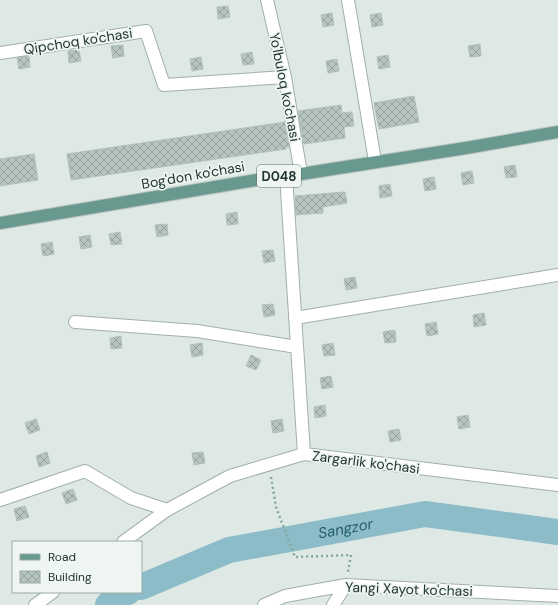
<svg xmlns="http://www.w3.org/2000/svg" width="558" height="605" font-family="'DM Sans',sans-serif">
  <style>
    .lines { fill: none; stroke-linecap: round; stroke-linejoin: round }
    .river { stroke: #8cbcc8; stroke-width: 26 }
    .building { fill: url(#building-cross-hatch); stroke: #b2c1bb }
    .minor-casing { stroke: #a2afab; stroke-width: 14 }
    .major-casing { stroke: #bdc3c1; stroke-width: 14 }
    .path { stroke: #82a89e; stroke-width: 2.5; stroke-dasharray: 2 3; stroke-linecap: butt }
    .minor { stroke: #fff; stroke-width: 12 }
    .major { stroke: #68998e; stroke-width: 12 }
    .labels { text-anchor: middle; stroke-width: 3.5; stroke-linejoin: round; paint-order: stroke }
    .shield { fill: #eef5f2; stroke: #5f6f6b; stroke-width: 1 }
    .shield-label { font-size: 13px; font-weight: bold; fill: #223631 }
    .street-label { font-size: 14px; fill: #223631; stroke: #eef5f2 }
    .water-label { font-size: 15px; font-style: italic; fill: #235c6b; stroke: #eef5f2 }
  </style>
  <defs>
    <pattern id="building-cross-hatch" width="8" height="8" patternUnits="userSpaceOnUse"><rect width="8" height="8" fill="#b7c5c0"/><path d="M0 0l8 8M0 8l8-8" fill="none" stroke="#94a19d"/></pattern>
  </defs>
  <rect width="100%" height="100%" fill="#dee8e4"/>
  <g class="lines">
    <g class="river">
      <path id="s1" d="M141,587L229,550L425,514L558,532"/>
      <path d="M108,605L118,596L128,592"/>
    </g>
  </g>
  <path class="building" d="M228,6L230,17L218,19L217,7Z
    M332,13L334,25L323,27L321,15Z
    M381,13L383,25L372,27L370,15Z
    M480,44L481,56L470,57L468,46Z
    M123,45L124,56L113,58L111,46Z
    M79,50L81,61L69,63L68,51Z
    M252,52L254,64L243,65L241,54Z
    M388,55L390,67L379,69L377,57Z
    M29,56L30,67L19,69L17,58Z
    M201,57L203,69L192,71L190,59Z
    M337,59L339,71L328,73L326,61Z
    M414,96L419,122L379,129L374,103Z
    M341,105L342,113L352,112L354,126L344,127L345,138L304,144L298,111Z
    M285,122L289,147H285L286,149L71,180L67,154Z
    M34,154L38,180L0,186V159Z
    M515,165L517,177L506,178L504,167Z
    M472,171L474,183L463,185L461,173Z
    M434,177L436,189L425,191L423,179Z
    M390,184L392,196L380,198L379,186Z
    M345,192L347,203L323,207V213L296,215L295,196Z
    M237,212L238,224L227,225L226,214Z
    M167,224L168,235L157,237L155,225Z
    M120,232L122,244L111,245L109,234Z
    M90,235L92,247L81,249L79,237Z
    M52,242L54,254L43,256L41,244Z
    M273,250L275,261L264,263L262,251Z
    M355,277L357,288L346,290L344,279Z
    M273,304L275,315L264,317L262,305Z
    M484,313L486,325L474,327L473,315Z
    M436,322L438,334L427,336L425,324Z
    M395,330L396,342L385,343L383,332Z
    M121,336L122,348L111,349L110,338Z
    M202,343L203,355L192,357L190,345Z
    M333,343L335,355L324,356L322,345Z
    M251,355L261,360L256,370L246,366Z
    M331,376L333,387L322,389L320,378Z
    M325,405L326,416L315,418L314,407Z
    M468,415L470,427L459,429L457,417Z
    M36,419L40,430L29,434L25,423Z
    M282,419L284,431L273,433L271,421Z
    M399,429L401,440L390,442L388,431Z
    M47,452L50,463L39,467L36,456Z
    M203,452L205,463L194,465L192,453Z
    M73,489L77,500L66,504L62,493Z
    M25,506L29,517L17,521L14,509Z"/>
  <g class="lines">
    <defs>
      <path id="minor" d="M267,0L285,77L301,174
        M348,0L375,161
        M0,53L146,31L164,85L285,77
        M286,175L304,454
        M295,318L558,275
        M75,322L197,331L297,347
        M0,500L85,471L131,498L167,510
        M123,542L167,510L230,476L304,454L558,485
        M35,605L53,592
        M264,605L285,596L346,585L558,596
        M333,605L346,585"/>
      <path id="major" d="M0,223L286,175L301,174L466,148L558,132"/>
    </defs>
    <use href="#minor" class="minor-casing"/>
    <use href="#major" class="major-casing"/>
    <path class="path" d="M271,477L276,507L295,557L351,555L348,572"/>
    <use href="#minor" class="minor"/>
    <use href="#major" class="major"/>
  </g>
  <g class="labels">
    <rect class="shield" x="257" y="165" width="44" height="22" rx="3"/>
    <g class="shield-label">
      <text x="279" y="181">D048</text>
    </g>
    <g class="street-label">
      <text transform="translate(78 41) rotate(-9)" y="5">Qipchoq ko'chasi</text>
      <text transform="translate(285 87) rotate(79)" y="5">Yo'lbuloq ko'chasi</text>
      <text transform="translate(193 175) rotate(-10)" y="5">Bog'don ko'chasi</text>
      <text transform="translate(366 462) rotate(7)" y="5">Zargarlik ko'chasi</text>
      <text transform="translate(409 589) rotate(2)" y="5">Yangi Xayot ko'chasi</text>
    </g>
    <g class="water-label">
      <text dy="5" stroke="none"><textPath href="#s1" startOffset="214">Sangzor</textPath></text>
    </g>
  </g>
  <rect x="12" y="541" width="130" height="52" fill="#eef5f2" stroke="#9ca9a5"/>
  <rect x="20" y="554" width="20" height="6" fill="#68998e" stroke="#9ca9a5"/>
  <text x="48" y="561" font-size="12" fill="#223631">Road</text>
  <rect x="20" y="571" width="20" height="12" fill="url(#building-cross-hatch)" stroke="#9ca9a5"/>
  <text x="48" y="581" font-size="12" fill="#223631">Building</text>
</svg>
